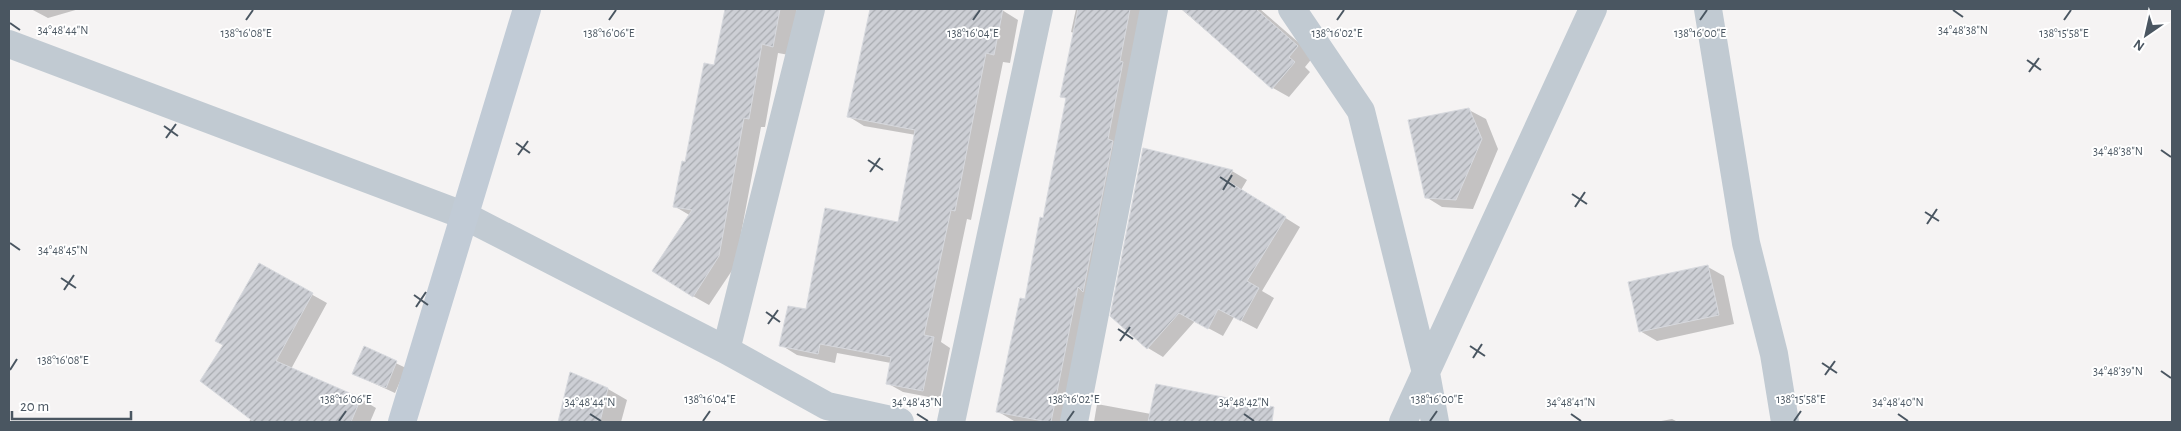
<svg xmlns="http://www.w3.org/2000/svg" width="2181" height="431" font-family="'Alegreya Sans',sans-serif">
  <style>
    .shadow { fill: #0003 }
    .building { fill: url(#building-hatch); stroke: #d7d9de }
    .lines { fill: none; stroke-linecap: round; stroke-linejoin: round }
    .street { stroke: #c1cad2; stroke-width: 28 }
    .secondary { stroke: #c1cbd6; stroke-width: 28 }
    .ticks { fill: none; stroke: #4a5661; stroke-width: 2 }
    .ticks-label { font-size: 12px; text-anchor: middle; fill: #4a5661; stroke: #fff; stroke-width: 4; stroke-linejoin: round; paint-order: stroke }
  </style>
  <defs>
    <pattern id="building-hatch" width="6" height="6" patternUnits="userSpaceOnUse" patternTransform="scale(1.25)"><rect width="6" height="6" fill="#cdcfd5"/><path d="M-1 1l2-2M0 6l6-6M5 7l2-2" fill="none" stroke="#a8abb0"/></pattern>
  </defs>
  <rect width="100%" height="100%" fill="#f5f3f3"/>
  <path class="shadow" d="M31,9H79L48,18Z
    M727,9H795L798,12L789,55L778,53L765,127H761L735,266L709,305L693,296L691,216L674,206L715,67Z
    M871,9H993L1002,10L1018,20L1010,63L1003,62L971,220L967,219L941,342L950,348L940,399L903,392L887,383L891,363L837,353L835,363L797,355L781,345L807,311L898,223L916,135L864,126L848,116Z
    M1076,9H1147L1069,422H1021L1014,421L997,411L1026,300L1044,219L1067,99L1062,96L1074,33L1071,32Z
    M1181,9H1260L1314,56L1305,67L1310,72L1289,97L1273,88Z
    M1469,110L1486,119L1498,149L1473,209L1442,207L1426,197Z
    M1232,171L1247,180L1241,190L1300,227L1262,291L1274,298L1257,329L1234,317L1223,336L1195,321L1163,357L1148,348L1112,316Z
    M259,265L327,303L291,369L361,399L376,408L370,422H249L251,418L224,345Z
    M1708,267L1724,276L1734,324L1657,341L1640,331Z
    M364,348L406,368L395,393L362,378Z
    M571,374L608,389L627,400L621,422H559Z
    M1097,404L1151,414L1259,412L1257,422H1094Z
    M1672,419L1678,422H1656Z"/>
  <path class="building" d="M725,9H780L773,47L762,44L749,119L744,118L719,256L693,297L652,271L692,210L673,207L682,161L685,162L704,63L714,65Z
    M870,9H1003L994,55L986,53L955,211L951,210L924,335L934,337L923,391L886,384L891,357L820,344L818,354L779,346L788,306L806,309L825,208L898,222L915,130L847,117Z
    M1078,9H1130L1120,61L1123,62L1108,139L1113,141L1083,292L1078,287L1051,422H1048L996,412L1020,298L1025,299L1040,217L1043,218L1066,98L1060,97Z
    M1182,9H1256L1298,46L1289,57L1295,62L1272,89Z
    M1469,108L1482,139L1456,200L1425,198L1408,120Z
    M1143,148L1233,170L1226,180L1286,217L1247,281L1259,288L1241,321L1218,309L1208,329L1179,313L1147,349L1110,316Z
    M259,263L313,293L276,361L361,398L351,422H254L200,381L223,345L215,341Z
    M1708,265L1719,315L1639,332L1628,282Z
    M364,346L397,361L386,388L352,374Z
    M570,372L608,388L600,422H558Z
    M1156,384L1274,407L1272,422H1148Z"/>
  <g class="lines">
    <path class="street" d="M1292,9L1361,111L1426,373L1435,422
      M1708,9L1746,243L1774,354L1785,422
      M9,44L463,215L726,350L827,406L900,422
      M726,350L811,9
      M951,422L1039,9
      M1074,422L1154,9
      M1403,422L1593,9"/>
    <path class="secondary" d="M402,422L527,9"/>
  </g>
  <path class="ticks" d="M1953,10L1963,17M246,20L253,10M609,20L616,10M973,20L980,10M1337,20L1344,10M1700,20L1707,10M2064,20L2071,10M10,23L20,30M2027,60L2041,70M2029,72L2039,58M164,126L178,136M166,138L176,124M516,143L530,153M2161,150L2171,157M518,155L528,141M868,160L883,170M870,172L880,158M1220,177L1235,187M1223,190L1232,175M1572,194L1587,204M1575,207L1585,192M1925,212L1939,221M1927,224L1937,209M10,243L20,250M61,278L76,288M64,290L74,275M414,295L428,305M416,307L426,292M766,312L780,322M768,324L778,310M1118,329L1133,339M1120,341L1130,327M1470,346L1485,356M1473,358L1482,344M1822,363L1837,373M10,370L17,359M2161,371L2171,378M1825,375L1835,361M590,414L601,421M917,414L928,421M1244,414L1254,421M1571,414L1581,421M1898,414L1908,421M339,421L346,411M703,421L710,411M1067,421L1074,411M1430,421L1437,411M1794,421L1801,411"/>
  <g class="ticks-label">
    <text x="1963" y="34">34°48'38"N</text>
    <text x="63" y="34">34°48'44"N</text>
    <text x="246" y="37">138°16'08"E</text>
    <text x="609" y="37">138°16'06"E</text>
    <text x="973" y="37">138°16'04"E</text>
    <text x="1337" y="37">138°16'02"E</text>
    <text x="1700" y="37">138°16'00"E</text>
    <text x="2064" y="37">138°15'58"E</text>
    <text x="2118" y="155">34°48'38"N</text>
    <text x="63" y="254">34°48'45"N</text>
    <text x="63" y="364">138°16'08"E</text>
    <text x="2118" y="375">34°48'39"N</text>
    <text x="346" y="403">138°16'06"E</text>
    <text x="710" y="403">138°16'04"E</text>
    <text x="1074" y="403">138°16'02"E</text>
    <text x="1437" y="403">138°16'00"E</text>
    <text x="1801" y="403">138°15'58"E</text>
    <text x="590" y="406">34°48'44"N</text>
    <text x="917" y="406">34°48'43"N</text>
    <text x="1244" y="406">34°48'42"N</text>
    <text x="1571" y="406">34°48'41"N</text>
    <text x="1898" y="406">34°48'40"N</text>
  </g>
  <rect width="2181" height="431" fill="none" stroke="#4a5661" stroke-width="20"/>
  <g transform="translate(2146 35) rotate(214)" stroke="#ffffff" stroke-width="4" paint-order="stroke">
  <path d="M0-4L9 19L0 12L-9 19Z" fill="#4a5661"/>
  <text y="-8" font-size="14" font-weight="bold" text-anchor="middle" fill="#4a5661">N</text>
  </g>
  <path d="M12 411v8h119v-8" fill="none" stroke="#4a5661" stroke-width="2.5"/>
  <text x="20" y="411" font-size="15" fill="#4a5661" stroke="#ffffff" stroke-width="4" paint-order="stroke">20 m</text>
</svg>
